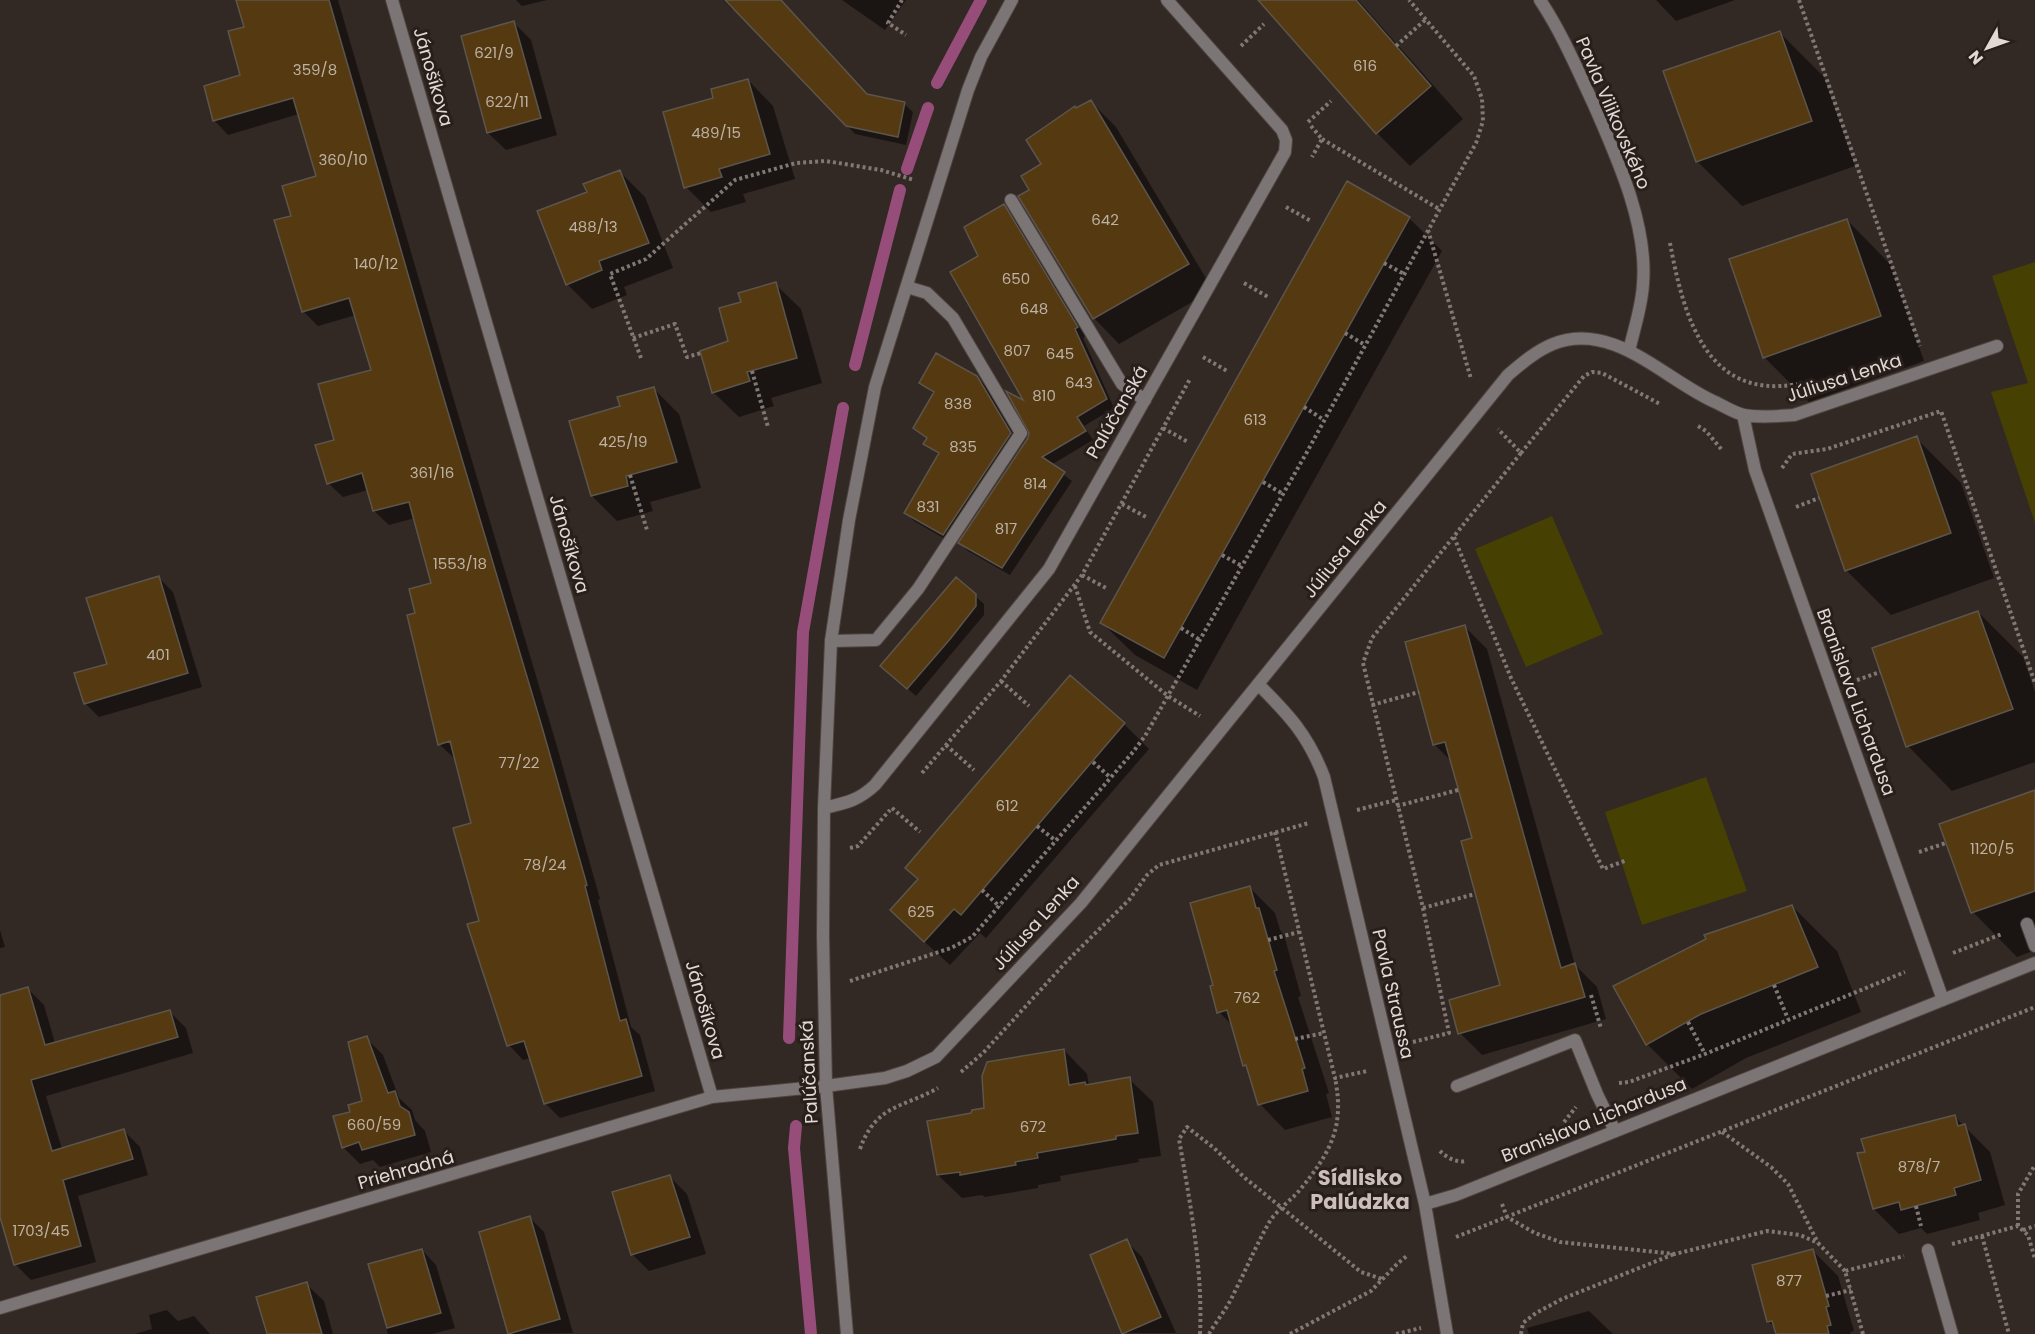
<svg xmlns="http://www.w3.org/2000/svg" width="2035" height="1334" font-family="Poppins,sans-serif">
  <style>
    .green { fill: #464003 }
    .shadow { fill: #0007 }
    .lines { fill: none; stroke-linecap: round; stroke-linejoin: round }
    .stream { stroke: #964d79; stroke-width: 12 }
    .building { fill: #553a11; stroke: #5c554c; stroke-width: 1.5 }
    .lane-casing { stroke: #4e4440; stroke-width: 14 }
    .street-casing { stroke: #4e4440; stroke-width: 14 }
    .path { stroke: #817875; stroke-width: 4; stroke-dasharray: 3 3; stroke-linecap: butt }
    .lane { stroke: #7b7575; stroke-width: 12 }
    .street { stroke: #7b7575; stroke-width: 12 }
    .labels { text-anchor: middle; stroke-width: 6; stroke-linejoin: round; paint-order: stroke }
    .number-label { font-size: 15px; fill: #bdb1a5 }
    .street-label { font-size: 18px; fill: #e0d9d6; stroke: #281e1a }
    .quarter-label { font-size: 21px; font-weight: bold; fill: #ccbfba; stroke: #281e1a }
  </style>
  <rect width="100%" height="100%" fill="#322824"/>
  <path class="green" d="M2035,262V523L1991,392L2028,383L1992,276Z
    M1552,516L1603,634L1526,667L1475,549Z
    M1706,777L1747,891L1642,925L1605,812Z"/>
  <path class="shadow" d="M238,0H338L453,397L556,743L600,899L598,900L631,1027L640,1035L655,1091L560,1118L545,1103L531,1058L523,1060L509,1045L481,922L473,824L455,758H454L439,744L417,614L433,584L415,518L389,525L374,511L368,490L343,497L328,483L336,441L372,371L356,315L318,326L303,311L293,217L318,177L299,114L228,135L214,120L242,76L246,28Z
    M516,0H547L522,6Z
    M723,0H773L868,96L904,104L913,112L906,145L855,134L732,5L733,10Z
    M842,0H906L885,30Z
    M1261,0H1358L1463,119L1410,166L1377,133Z
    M1656,0H1735L1676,21Z
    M514,23L531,40L557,135L506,150L488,133Z
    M1780,33L1824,77L1855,166L1742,206L1697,161Z
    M748,80L773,106L795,179L743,194L746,202L711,212L686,187L714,99Z
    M1090,101L1116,127L1213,290L1119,344L1094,318L1043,165L1077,109Z
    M619,171L645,197L673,268L624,287L627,295L592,309L567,284L589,193Z
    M1004,206L1012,214L1085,336L1083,338L1114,408L1084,426L1093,440L1051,465L1072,481L1010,575L968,551L960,543L1031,434L1027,404L980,256Z
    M1409,218L1442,251L1197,690L1135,655L1102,623Z
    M1847,220L1891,265L1924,361L1809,402L1764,357Z
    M775,284L801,309L822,383L771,398L774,406L739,417L713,392L742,303Z
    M977,377L986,386L1019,442L952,543L914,521L906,513L939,455L925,444L928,440L915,428L934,394L921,383Z
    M654,389L679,414L701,488L650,502L653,511L617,521L592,496L621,407Z
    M1916,438L1961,483L1994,578L1891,615L1846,570Z
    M159,578L173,592L202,687L99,717L85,703Z
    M975,596L984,604V615L916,696L891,674Z
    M1978,612L2023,657L2035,692V762L1952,791L1908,746Z
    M1465,627L1487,649L1575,965L1597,987L1606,1019L1482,1055L1460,1033L1502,986L1473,839L1452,762L1435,745Z
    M1070,678L1124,724L1149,749L986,938L980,933L950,965L917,935L920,880Z
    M2035,793V950L2017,957L1973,912Z
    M1250,888L1275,913L1280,930L1284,935L1301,996L1298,997L1329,1093L1326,1094L1332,1117L1285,1130L1260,1104L1250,1070L1245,1065L1233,1026L1219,1012L1214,986Z
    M1792,906L1837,951L1861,1012L1746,1058L1692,1089L1647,1044Z
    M0,930L5,947L0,948Z
    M28,989L44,1005L55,1043L170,1012L186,1028L193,1053L46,1096L62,1149L124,1131L140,1147L148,1175L78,1196L96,1262L31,1280L15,1264L0,1211V996Z
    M366,1038L383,1055L399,1098L412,1110L415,1120L425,1131L431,1152L380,1167L373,1160L360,1164L343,1147L351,1113L363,1102Z
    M1064,1050L1087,1074L1089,1086L1129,1079L1153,1102L1161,1156L1138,1159L1139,1162L1060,1176L1061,1181L1038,1185V1188L985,1197L982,1195L962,1198L938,1175L972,1114L985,1109Z
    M1954,1116L1990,1152L2005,1205L1978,1213L1980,1220L1927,1234L1921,1228L1899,1234L1874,1209L1866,1153Z
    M670,1177L687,1194L706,1254L649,1271L632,1254Z
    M530,1218L544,1232L573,1333L509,1334L481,1233Z
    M1126,1241L1142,1257L1176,1333H1123Z
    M422,1250L436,1265L455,1328L432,1334H388L375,1290Z
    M1812,1250L1838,1276L1854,1331L1850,1332L1851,1334H1777L1776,1329L1769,1322L1754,1266Z
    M306,1284L324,1301L333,1334H266L263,1323Z
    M167,1310L178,1321L194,1316L210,1334H135L152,1329L149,1315Z
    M1589,1311L1613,1334H1529L1527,1328Z"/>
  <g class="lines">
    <path class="stream" d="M937,83L981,0
      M907,169L928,108
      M855,365L900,190
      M789,1038L803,632L843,408
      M796,1126L794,1148L811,1334"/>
  </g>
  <path class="building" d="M236,0H329L439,382L542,727L587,885L585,886L620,1021L626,1019L642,1076L544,1104L524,1041L507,1046L467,924L479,921L453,828L471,823L450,741L438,745L407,615L415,613L409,589L431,583L409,502L373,511L362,473L327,484L315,445L334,440L318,384L371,370L349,298L302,312L274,220L291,216L282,186L316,176L293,98L213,121L204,86L240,75L228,31L244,27Z
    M725,0H781L867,94L905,102L898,137L846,126Z
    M1258,0H1356L1431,86L1376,134Z
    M514,21L541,118L487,133L461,36Z
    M1780,31L1812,121L1696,162L1663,71Z
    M748,79L770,154L719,169L722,177L684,188L663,112L713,98L711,89Z
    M1091,100L1189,264L1093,319L1018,196L1029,190L1021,176L1041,164L1026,140L1075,106L1076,108Z
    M620,170L649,243L599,261L602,270L566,285L537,211L587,192L583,184Z
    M1347,181L1410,217L1164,658L1100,623Z
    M1004,204L1078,327L1075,329L1107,399L1077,417L1086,431L1042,457L1065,472L1002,568L958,543L1028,438L1029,433L1006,391L1023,400L950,272L978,256L964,227Z
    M1847,219L1881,316L1763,358L1729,259Z
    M776,282L797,358L747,372L750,381L712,393L700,351L728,341L719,308L741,302L738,293Z
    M936,353L977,376L1011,433L943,535L904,513L939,453L923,444L927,438L913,428L934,392L919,383Z
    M654,387L677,462L626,476L628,486L591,496L569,421L620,406L617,397Z
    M1917,436L1951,533L1845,571L1811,474Z
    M159,576L188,673L84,704L74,673L107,664L86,598Z
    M956,577L976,594V606L951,638L907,689L880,666Z
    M1978,611L2013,709L1906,747L1872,648Z
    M1465,625L1561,968L1575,963L1585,997L1458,1034L1449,1000L1500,985L1461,841L1472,838L1445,742L1433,745L1405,642Z
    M1070,675L1125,723L961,915L954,909L924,942L890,910L918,879L905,868Z
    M2035,790V891L1971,913L1939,824Z
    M1250,886L1256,908H1259L1277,970L1274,971L1305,1068L1302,1069L1308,1091L1258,1105L1246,1065L1243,1066L1227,1010L1217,1013L1210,986L1213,985L1190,903Z
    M1792,905L1818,967L1701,1014L1646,1045L1613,986L1706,939L1704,935Z
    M28,987L45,1045L170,1010L178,1037L31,1080L52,1151L124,1129L133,1159L63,1180L81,1246L14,1265L0,1217V995Z
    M367,1036L388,1093L395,1091L400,1106L409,1112L415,1135L362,1150L359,1142L342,1148L333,1116L350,1112L348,1105L362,1101L348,1042Z
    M1064,1049L1069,1085L1085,1082L1086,1085L1130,1077L1138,1133L1116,1136V1139L1037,1153L1038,1158L1015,1162L1016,1165L960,1175V1172L937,1175L927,1121L971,1113L972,1110L984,1108L982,1076L987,1062Z
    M1955,1115L1958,1126L1965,1124L1981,1180L1954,1188L1956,1195L1901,1210L1899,1202L1873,1209L1857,1153L1865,1152L1861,1139Z
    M670,1175L690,1237L631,1255L612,1192Z
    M530,1216L560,1319L508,1334L479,1232Z
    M1127,1239L1161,1317L1122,1334L1090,1255Z
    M422,1249L441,1313L387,1328L368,1264Z
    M1813,1249L1829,1306L1826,1307L1831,1325L1827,1326L1829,1334H1776L1772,1321L1767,1322L1752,1265Z
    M307,1282L322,1334H267L256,1297Z"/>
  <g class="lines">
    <defs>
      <path id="lane" d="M1011,200L1122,384L1145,400
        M831,641L876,640L918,589L1021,433L953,318L927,293L907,287
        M2027,924L2035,946
        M1457,1086L1575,1040L1597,1094L1615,1131"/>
      <path id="street" d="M392,0L712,1097
        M1540,0C1562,33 1577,69 1594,105C1617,158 1648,225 1643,284C1642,306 1634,329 1629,351
        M1743,415L1755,470L1943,1000
        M1258,684C1289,715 1308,735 1324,777L1425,1204L1447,1334
        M824,808C845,803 858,801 875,785L1049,569L1285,152L1286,140L1282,130L1167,0
        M1425,1204L1456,1195L2035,963
        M1928,1250L1952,1334
        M0,1308L712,1097L826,1086L885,1078L907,1071L936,1057L1081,903L1508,375C1522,363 1536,351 1553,344C1613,320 1665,380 1715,402C1724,406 1734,413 1744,415C1760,418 1778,416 1794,415L1997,346
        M847,1334L826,1086L823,935L824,808L831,641L849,520L875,387L968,90L981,57L1012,0"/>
    </defs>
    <use href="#lane" class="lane-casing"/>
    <use href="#street" class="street-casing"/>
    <path class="path" d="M902,0L888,23L906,35
      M1799,0L1920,346
      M1241,46L1264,24
      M1396,46L1426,19
      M1308,122L1331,101
      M1311,126L1322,139L1312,157
      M1322,139L1439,209
      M1286,207L1311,221
      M1428,230L1471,379
      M1670,243C1683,313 1705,401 1797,384
      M1384,263L1404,274
      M1244,283L1268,297
      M1345,333L1365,345
      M633,338L675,324L687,357L701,353
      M1203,357L1227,371
      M641,358L610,274L646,259L735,180L796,163L826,161L881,170L914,180
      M752,371L768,427
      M1304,407L1324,420
      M1698,426L1706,431L1722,450
      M1163,428L1188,442
      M1521,453L1584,376L1592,372L1602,373L1660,404
      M1782,468L1792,454L1827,449L1941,411L2035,683
      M630,475L647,530
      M1263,482L1283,494
      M1122,504L1146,517
      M1796,507L1819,498
      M1454,537L1511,678L1603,869L1627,860
      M1222,555L1242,566
      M1082,575L1106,588
      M1075,586L1090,632L1168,696L1200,716
      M1181,628L1200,640
      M1857,680L1880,672
      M1001,681L1029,706
      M1372,705L1419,692
      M946,745L974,770
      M1093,762L1111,778
      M922,773L1001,681L1082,575L1190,379
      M1397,806L1458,790
      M892,808L920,832
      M1357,810L1396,800
      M1037,826L1056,841
      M1275,832L1335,1078L1367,1071
      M850,848L858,846L890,810
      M1919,852L1946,843
      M982,890L1000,907
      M1423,908L1475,894
      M1268,940L1299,932
      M1953,953L2002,934
      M850,981L951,948L972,937L1133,752L1145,736L1307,452L1476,143L1483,121L1482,99L1474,76L1409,0
      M1774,985L1788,1019
      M1591,995L1601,1028
      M1688,1022L1705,1054
      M1295,1039L1324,1033
      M1413,1042L1449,1033L1423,908L1363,663L1372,638L1521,453L1498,429
      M961,1072L983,1053L1067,961L1129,900L1147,875L1159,865L1309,823
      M1619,1083L1629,1082L1705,1054L1905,972
      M1564,1122L1576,1107
      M1722,1132L1771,1167L1788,1184L1818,1243
      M860,1149C876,1104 903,1108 938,1088
      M1440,1151C1446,1157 1456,1163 1465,1161
      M1502,1204L1507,1217L1535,1233L1560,1242L1675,1254L1767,1231L1800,1235L1818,1243L1845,1271
      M1916,1206L1921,1226
      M2018,1226V1194L2035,1165
      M2023,1230L2035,1226
      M1982,1236L2009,1334
      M1456,1237L2035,1007
      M1952,1244L2018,1226L2028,1235L2035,1259
      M1826,1296L1851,1290
      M1200,1334C1203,1269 1190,1203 1179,1139L1187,1127L1214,1148L1245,1178L1361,1272L1382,1279
      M1209,1334C1216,1321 1227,1309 1233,1295C1246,1270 1256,1245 1270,1221C1277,1210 1290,1201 1299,1191C1330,1153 1345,1128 1335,1078
      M1290,1334L1371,1291L1397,1264L1408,1255
      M1396,1334L1421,1328
      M1521,1334L1523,1323L1536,1313L1562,1299L1674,1254
      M1863,1334L1845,1271L1904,1256"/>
    <use href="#lane" class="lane"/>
    <use href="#street" class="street"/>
  </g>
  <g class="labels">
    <g class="number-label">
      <text x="494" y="58">621/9</text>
      <text x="1365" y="71">616</text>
      <text x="315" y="75">359/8</text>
      <text x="507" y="107">622/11</text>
      <text x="716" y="138">489/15</text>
      <text x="343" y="165">360/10</text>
      <text x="1105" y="225">642</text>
      <text x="593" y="232">488/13</text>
      <text x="376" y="269">140/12</text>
      <text x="1016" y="284">650</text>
      <text x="1034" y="314">648</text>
      <text x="1017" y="356">807</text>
      <text x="1060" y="359">645</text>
      <text x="1079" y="388">643</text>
      <text x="1044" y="401">810</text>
      <text x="958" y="409">838</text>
      <text x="1255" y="425">613</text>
      <text x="623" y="447">425/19</text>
      <text x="963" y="452">835</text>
      <text x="432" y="478">361/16</text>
      <text x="1035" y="489">814</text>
      <text x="928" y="512">831</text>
      <text x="1006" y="534">817</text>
      <text x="460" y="569">1553/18</text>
      <text x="158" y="660">401</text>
      <text x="519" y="768">77/22</text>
      <text x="1007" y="811">612</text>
      <text x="1992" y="854">1120/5</text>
      <text x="545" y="870">78/24</text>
      <text x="921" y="917">625</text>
      <text x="1247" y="1003">762</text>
      <text x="374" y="1130">660/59</text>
      <text x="1033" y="1132">672</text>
      <text x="1919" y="1172">878/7</text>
      <text x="41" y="1236">1703/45</text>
      <text x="1789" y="1286">877</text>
    </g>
    <g class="street-label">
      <text transform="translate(433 77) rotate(74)" y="6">Jánošíkova</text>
      <text transform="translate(1613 113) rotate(67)" y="6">Pavla Vilikovského</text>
      <text transform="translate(1844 378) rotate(-18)" y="6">Júliusa Lenka</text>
      <text transform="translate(1117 412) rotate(-60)" y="6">Palúčanská</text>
      <text transform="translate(569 544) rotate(74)" y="6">Jánošíkova</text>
      <text transform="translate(1345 549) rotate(-51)" y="6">Júliusa Lenka</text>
      <text transform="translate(1856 702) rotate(70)" y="6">Branislava Lichardusa</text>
      <text transform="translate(1036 923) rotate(-48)" y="6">Júliusa Lenka</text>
      <text transform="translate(1393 994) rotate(77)" y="6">Pavla Straussa</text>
      <text transform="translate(705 1010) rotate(74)" y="6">Jánošíkova</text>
      <text transform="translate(809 1072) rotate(-93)" y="6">Palúčanská</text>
      <text transform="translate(1594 1120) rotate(-22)" y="6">Branislava Lichardusa</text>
      <text transform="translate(406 1170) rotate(-16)" y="6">Priehradná</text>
    </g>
    <g class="quarter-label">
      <text x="1360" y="1185">Sídlisko<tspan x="1360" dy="24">Palúdzka</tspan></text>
    </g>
  </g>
  <g transform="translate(1987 48) rotate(230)" stroke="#281e1a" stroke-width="4.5" paint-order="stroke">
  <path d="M0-4.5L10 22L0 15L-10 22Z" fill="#e0d9d6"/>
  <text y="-9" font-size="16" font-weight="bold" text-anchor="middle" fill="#e0d9d6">N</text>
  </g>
</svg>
